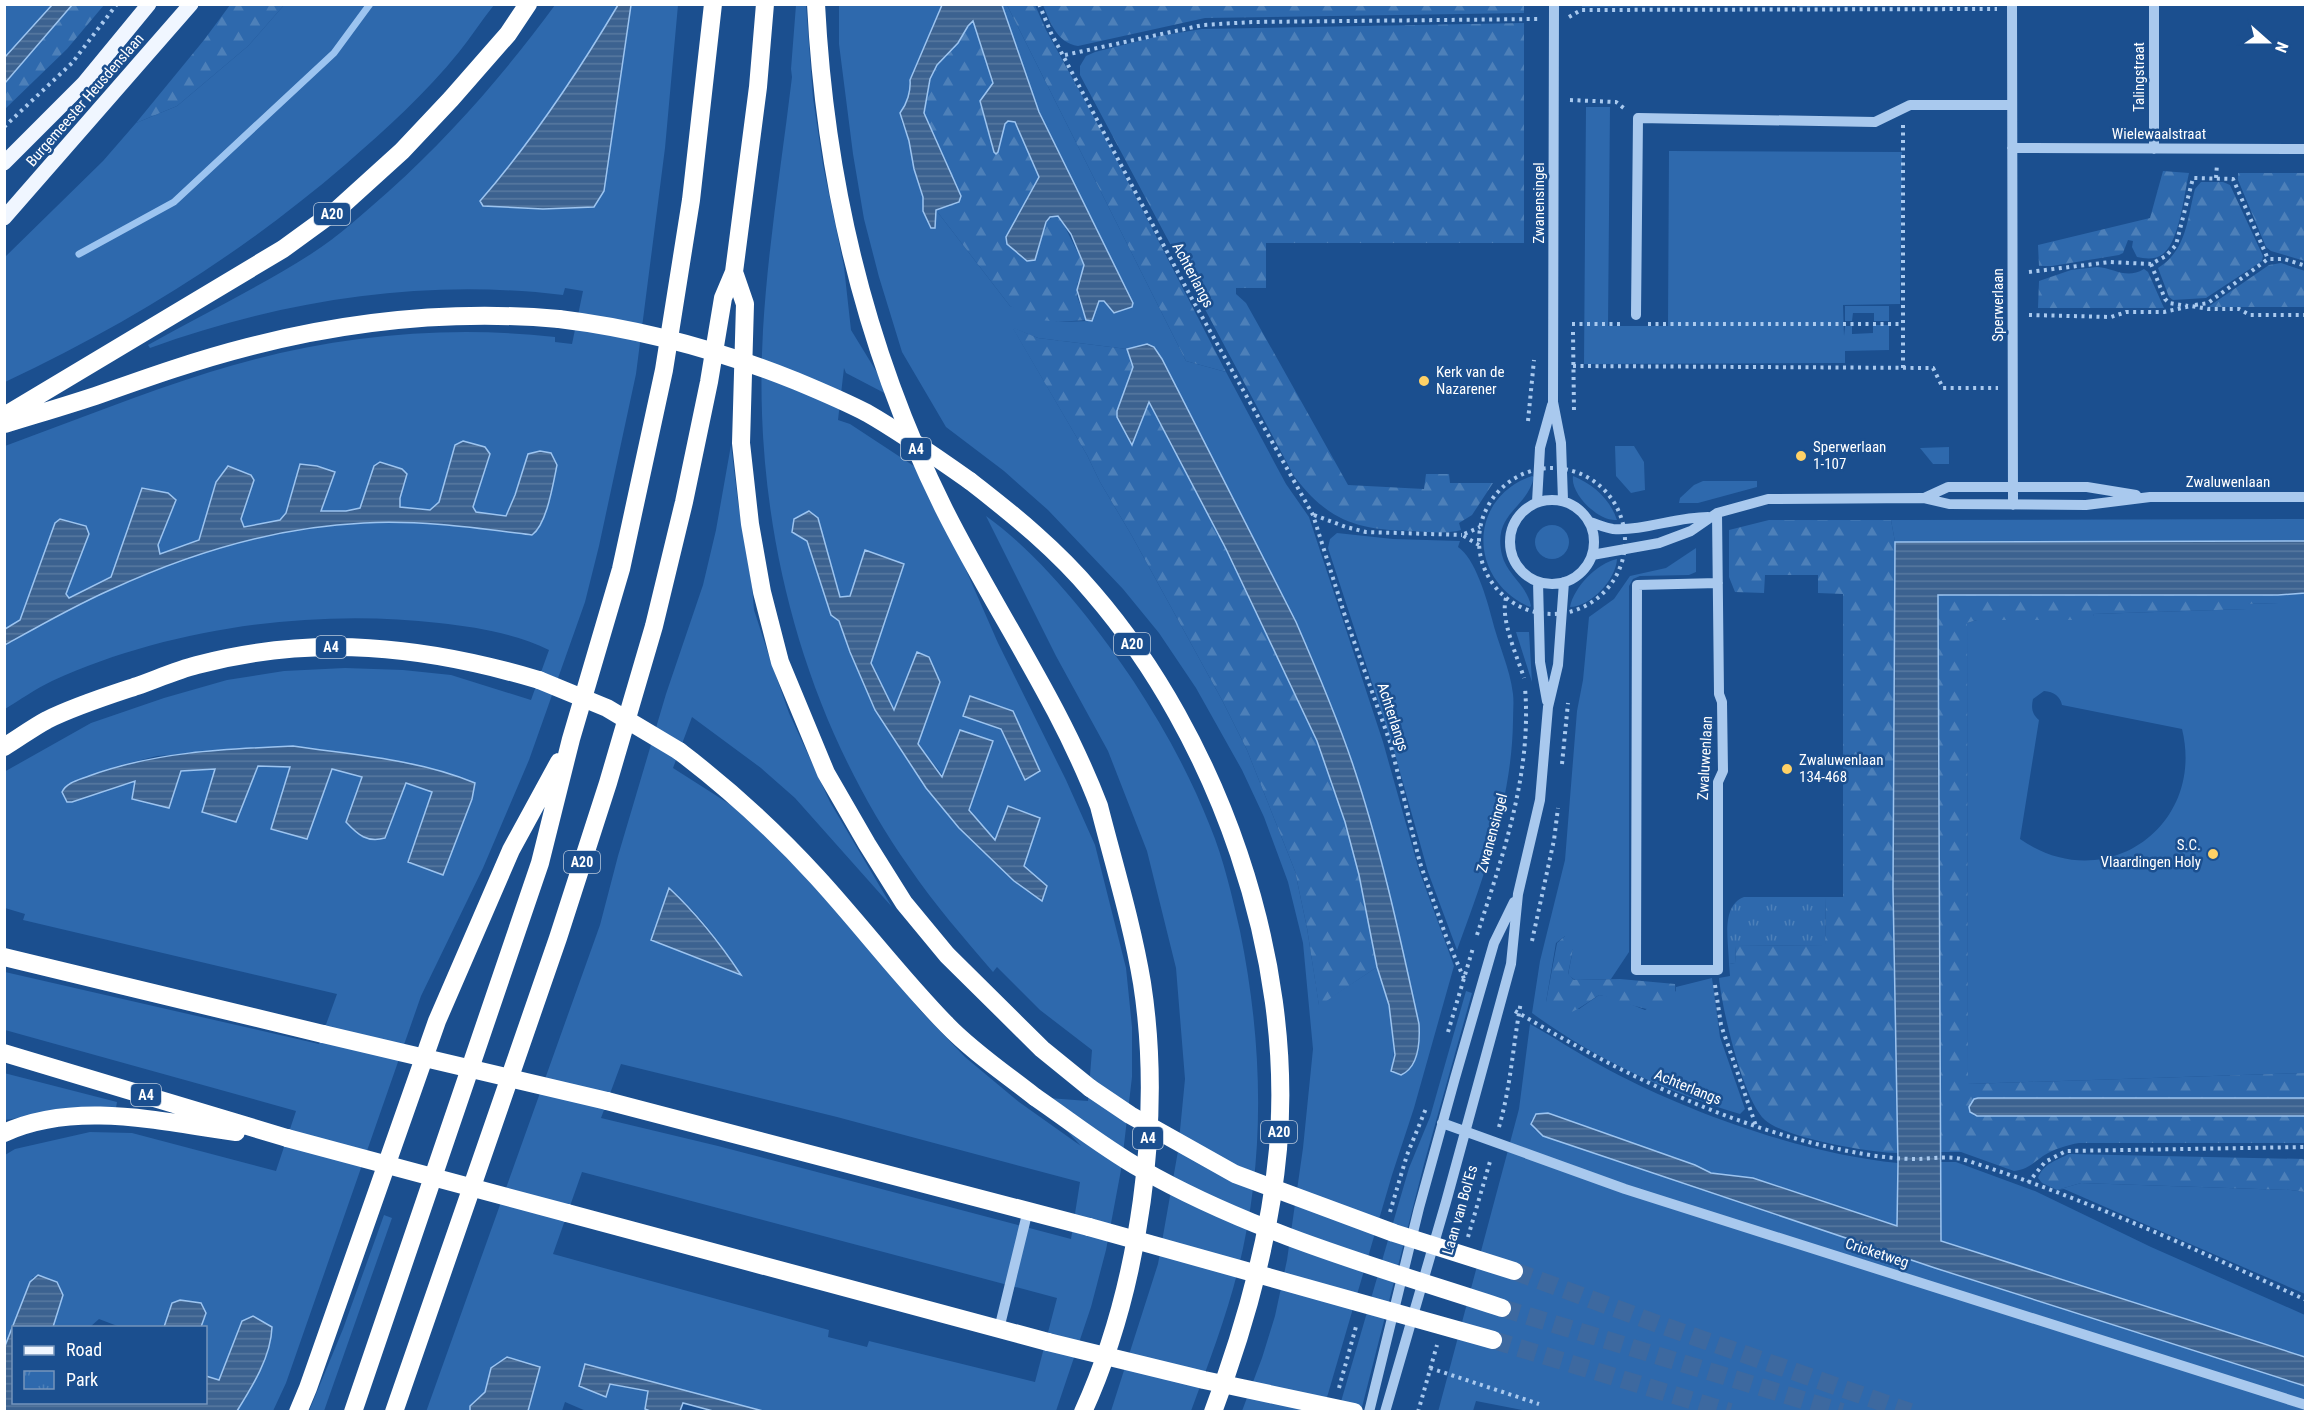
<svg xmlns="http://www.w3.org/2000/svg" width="2310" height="1416" font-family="'Roboto Condensed',sans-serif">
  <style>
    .grass { fill: #2e69ad; fill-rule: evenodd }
    .forest { fill: url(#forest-firs) }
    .park { fill: url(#park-tufts) }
    .water { fill: url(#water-rules); stroke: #9cc4f0; stroke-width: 1.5 }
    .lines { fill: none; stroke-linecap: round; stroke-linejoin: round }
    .stream { stroke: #9cc4f0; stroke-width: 7 }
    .highway-tunnel { stroke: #3d69a0; stroke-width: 18; stroke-dasharray: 18 9; stroke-linecap: butt }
    .path { stroke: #a9c9ee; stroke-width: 4; stroke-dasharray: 3 4.5; stroke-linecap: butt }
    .minor { stroke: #a9c9ee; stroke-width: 10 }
    .major { stroke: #f0f6ff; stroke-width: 15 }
    .highway { stroke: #fff; stroke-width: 18 }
    .highway-bridge { stroke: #fff; stroke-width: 18 }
    .poi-dot { fill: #ffd166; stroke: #1b4f8f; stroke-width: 2 }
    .labels { text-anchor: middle; stroke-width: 5; stroke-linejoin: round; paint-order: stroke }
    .shield { fill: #1b4f8f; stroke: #bbcadd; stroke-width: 1.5 }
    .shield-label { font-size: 14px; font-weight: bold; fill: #fff }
    .street-label { font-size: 15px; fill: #fff; stroke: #1b4f8f }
    .poi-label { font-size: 15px; fill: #fff; stroke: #1b4f8f; text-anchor: start }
  </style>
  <defs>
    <pattern id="forest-firs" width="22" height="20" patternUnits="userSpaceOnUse" patternTransform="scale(1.5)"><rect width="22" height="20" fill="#2e69ad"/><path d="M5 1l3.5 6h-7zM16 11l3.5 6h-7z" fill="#4d80b9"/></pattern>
    <pattern id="park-tufts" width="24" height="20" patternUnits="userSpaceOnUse" patternTransform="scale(1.5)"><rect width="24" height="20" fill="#2e69ad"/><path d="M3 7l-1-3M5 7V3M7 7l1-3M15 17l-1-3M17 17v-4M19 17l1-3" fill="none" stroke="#4d80b9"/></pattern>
    <pattern id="water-rules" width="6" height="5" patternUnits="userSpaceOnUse" patternTransform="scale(1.5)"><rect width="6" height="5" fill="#3c6290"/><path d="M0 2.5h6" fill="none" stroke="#597aa1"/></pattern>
  </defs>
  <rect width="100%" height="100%" fill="#1b4f8f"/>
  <path class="grass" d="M5,5H52L5,57Z
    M284,5H494C482,20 471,37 459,52C426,93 385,130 346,164C240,255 130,323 5,382V257L103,161L136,123L177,106L248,46Z
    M555,5H618L564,93L483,206L543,209L594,207L631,5H678L665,148L636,374L599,546L585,602L529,760L483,868L421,996L286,1383L273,1411H237L252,1387L242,1321L219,1381L206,1376V1328L201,1327L206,1313L173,1303L164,1327H120L99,1319L90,1327H53L63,1295L33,1277L5,1346V1155L15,1149L90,1132L132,1133L276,1171L296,1111L5,1030V972L319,1044L337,994L23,920L25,914L5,908L4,772L91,723L164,698L227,680L284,671L345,668L403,670L451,675L531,700L549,650C516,634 477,627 439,623C313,608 168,628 52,681C35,689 20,700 5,709V645C39,626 74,606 110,590C190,553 276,527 364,523C421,520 476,528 532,535L515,495L506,516L476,512L473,507L490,454L485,447L463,441L455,445L439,502L430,510L400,507V498L407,474L374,466L360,508L346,511H321L300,464L286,513L280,520L244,527L241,519L254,480L228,466L216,482L199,540L160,554L158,545L176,500L142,489L111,578L69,598L66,594L89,534L55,523L20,620L5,629V446C73,421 140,394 210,372C322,337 439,324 555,337V342L572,344L583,291L565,288L563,295C423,278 283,300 150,348L148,345C202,315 259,287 311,254C339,236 364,213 389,191C452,134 505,73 555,5ZM293,746C353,755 419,759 475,784L408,862L432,792L406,783L403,787L332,769L258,766L181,771L135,781L72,802L68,784L117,766L157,756Z
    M796,5H806L813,98L823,165L844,267L851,330L892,397L846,373L844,368L838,420L850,424L923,472L998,643L1066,780L1095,845L1126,968L1132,1027V1077L1121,1170L1106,1250L1091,1307L1056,1411H763L585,1364L606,1397L610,1384L648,1391L645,1409L650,1411H586L565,1402L562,1411H528L540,1367L491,1368L485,1392L470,1406V1411L426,1412L600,925L618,856L666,694L703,585L716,530L731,445L738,502L752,586L754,610L769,656L789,713L830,802L892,907L795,798L761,768L692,717L673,768L731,805L764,834L869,944L919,1009L965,1057L1019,1102L1081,1146L1035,1097L1088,1101L1092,1050L1040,1010L997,967L993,972C964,938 934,904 909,867C800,712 752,518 763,330C768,245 782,161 792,77L791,69ZM809,511L818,519L839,597L850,596L903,564L871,662L894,711L917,653L940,682L918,744L995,841L1047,886L1042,901L1014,881L959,828L926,788L875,710L850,652L839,621L831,615L807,541ZM1013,711L1040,771L1025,780L1001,729ZM669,889C698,911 721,944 740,974ZM621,1064L837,1117L1080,1182L1071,1239L718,1146L601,1118ZM582,1172L1057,1298L1035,1382L869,1341L867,1347L828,1337L829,1330L553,1254Z
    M839,5H942L910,79L911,88L901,120L909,141L914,169L923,197V205L936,225V210L1010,306L1058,322L1088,321L1099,301H1104L1114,313L1133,303L1039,112L1002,5H1007L1186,361L1226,372L1286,484L1309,517L1383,742L1419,870L1454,966L1414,1108L1392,1175L1323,1411H1242L1262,1358L1275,1316L1287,1260L1303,1148L1313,1049L1303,943L1288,882L1264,817L1242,770L1196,688L1159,633L1123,589L1048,510L1004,471L946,427L902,352L879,277L864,219L853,154L839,44ZM1013,328L1038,338L1127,349L1147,344L1154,347L1162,360L1296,622L1313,660L1353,764L1402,1074L1391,1071C1400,1037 1388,999 1377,967L1319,1005L1307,928L1295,871L1247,750L1222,700L1132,536L1100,482L1087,455Z
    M1582,5L1792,4V5L1582,7Z
    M1980,5L1797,7V4Z
    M1586,107H1610L1608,326H1668L1669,151L1902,152L1900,304L1843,305L1844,336L1845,326H1852V334L1873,333V325H1889V350L1845,351V363L1584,364Z
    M1845,306H1889V321H1874V313H1853L1852,321H1845Z
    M1615,446H1634L1644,462L1645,490L1631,493L1616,476Z
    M1949,447V464H1933L1920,448Z
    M1532,476L1534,477C1527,509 1492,513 1502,555C1507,575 1527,585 1531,606L1530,607C1468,581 1467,498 1532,476Z
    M1573,476C1593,484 1610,499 1617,520C1599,522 1570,494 1573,476Z
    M1703,481H1757V487L1698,503H1679L1680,498L1694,485Z
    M986,516C1041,555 1097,626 1134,682C1164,728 1190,775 1210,826C1224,860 1232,896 1240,931C1263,1044 1266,1158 1238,1270C1226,1318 1208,1365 1191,1411H1111L1158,1264L1178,1151L1185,1079L1176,968L1147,851L1108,751L1056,656Z
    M2305,519V541L1895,542L1891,520Z
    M1535 542a17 17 0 1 1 34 0a17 17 0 1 1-34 0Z
    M1337,533L1393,539L1460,541L1458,547C1475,558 1487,599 1492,619C1498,644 1510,668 1513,694C1514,703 1513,712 1513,721C1512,799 1484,877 1457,950L1428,872L1393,747L1328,548L1330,539Z
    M1696,548V572L1689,575L1640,576L1633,579L1629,586V952L1611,979L1575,980L1568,975L1573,949L1565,936L1556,943L1546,1002L1579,1009L1599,995L1613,997L1645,1010L1676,991V987L1712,978L1720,1037L1745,1109L1740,1114C1669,1093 1593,1058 1532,1013L1540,961L1565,860L1577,711L1583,680L1589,617L1614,599L1630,576L1666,568Z
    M1617,559C1616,580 1590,607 1570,607C1574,587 1597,563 1617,559Z
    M2305,593V1073L1968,1084L1967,623L1977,620H2095L2093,614L2246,609V604L2278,603V595ZM2044,691C2054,692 2060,696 2062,705L2182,729C2206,827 2104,898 2020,839L2039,720C2032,714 2031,708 2033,699Z
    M1516,632H1529L1532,682Z
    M1466,991L1472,993L1424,1164L1361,1411L1338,1412L1409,1168L1430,1117Z
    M1530,1024C1557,1039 1582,1056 1609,1070C1692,1114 1805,1154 1898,1163V1227L1753,1178L1710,1173L1695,1165L1532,1119L1531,1124L1535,1130L1935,1268L2306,1386L2305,1412H1532L1476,1401L1473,1411L1438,1412L1519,1109Z
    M4,1073L117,1102L116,1108L88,1107L5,1120Z
    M1941,1162H1956L2035,1191L2151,1247L2305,1315V1357L1941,1241Z
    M2081,1183L2291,1190L2305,1192V1294L2064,1189L2057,1190Z
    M384,1215L392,1218L324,1411H309L343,1329Z"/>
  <path class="forest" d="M1524,4V13L1205,18L1078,46C1057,43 1050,22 1043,5Z
    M72,5H104L67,49L5,109L4,83Z
    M230,5H284L248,46L177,106L136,123L204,40Z
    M1007,5H1035L1046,30L1109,145L1226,372L1186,361Z
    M973,21L993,83L998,152L1005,124L1008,121L1015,122L1039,177L1007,244L1027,261H1032C1043,249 1038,224 1054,216L1060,217L1084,265L1077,285V296L1086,320L1058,322L1033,319L1010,306L936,210L959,202L923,113L930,79L937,65L958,43L968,26Z
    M1524,23V243H1266V288H1236V294L1246,303L1348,485L1424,489L1426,474H1449L1450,483H1493L1472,515L1459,523L1461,530C1447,534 1429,532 1414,531C1358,530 1329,522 1294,476L1080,75V66L1086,56L1095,52L1159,36L1202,29Z
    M2163,171L2189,173C2184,194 2180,239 2164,253C2157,260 2146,259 2137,257L2132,247L2133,241L2128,240L2123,253L2119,255L2052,266H2039L2038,245L2150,218Z
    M2238,173H2305V261L2271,251L2266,247L2238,180Z
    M2201,182H2223L2230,185L2263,256L2262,261L2206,298L2173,300L2169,297L2158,268C2187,250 2187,219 2195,189Z
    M2281,263L2305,271V307H2208L2269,265Z
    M2097,267C2115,268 2126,280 2144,269L2148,272L2164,308H2038L2039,281L2071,270Z
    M1012,327L1038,338L1127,349L1133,367L1117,411L1143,414L1149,402L1226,549L1317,741L1345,822L1359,875L1377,967L1319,1006L1307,928L1295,871L1247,750L1222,700L1132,536L1100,482L1087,455Z
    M1769,520H1891L1895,542L1893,889L1898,1153C1870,1153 1785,1138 1765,1120C1743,1100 1722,1009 1719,978L1730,976L1729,964L1735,963L1736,946L1825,945L1826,897H1843V594L1818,593V575H1765L1764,593L1735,592L1729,577V530Z
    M1938,594L2278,595V603L2247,604V609L2093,614L2096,620H1977L1967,623L1968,1084L2305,1073V1098H1978L1970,1103L1974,1116H2305V1143H2079C2067,1145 2054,1149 2043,1156C2033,1163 2028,1169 2014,1171L1961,1152H1941Z
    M1573,935V949L1568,974L1574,980L1620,979L1675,984C1680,1033 1621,998 1599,995C1583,1005 1569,1019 1549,1014L1546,1002L1557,943L1565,936Z
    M2069,1154L2305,1159V1192L2291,1190L2081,1183L2057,1190L2042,1183L2038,1178C2043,1164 2057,1160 2069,1154Z"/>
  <path class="park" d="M1744,897H1826L1825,945L1736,946L1735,963L1729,964C1729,943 1720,906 1744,897Z"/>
  <path class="water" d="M52,5H72L5,83V57Z
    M618,5H631L604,191L594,207L543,209L483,206L480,201C533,140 577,74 618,5Z
    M942,5H1002L1039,112L1133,303L1132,307L1114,313L1104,301H1099L1092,321L1086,320L1077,290L1084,265L1071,234L1058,216L1050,217L1046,222L1035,260L1027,261L1007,244L1006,237L1039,177L1015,122L1008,121L1005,124L998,152L996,154L994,152L980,101L993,83L973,21L968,26L958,43L937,65L930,79L924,113L961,196L959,202L936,210L935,228H931L923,211V197L914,169L909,141L900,113C907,104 911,91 910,80Z
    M1147,344L1154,347L1162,359L1296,622C1316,668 1336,715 1352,762C1381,848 1400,937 1419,1024C1420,1041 1419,1067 1401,1075L1391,1071L1395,1055L1389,1005L1377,967L1359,875L1345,822L1317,741L1226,549L1149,402L1132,445L1117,417V411L1133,367L1127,349Z
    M463,441L485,447L490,454L473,507L476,512L506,516L515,495L528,454L540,451L551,453L557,465C553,484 547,524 532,535C476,528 421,520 364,523C276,527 190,553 110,590C74,606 39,626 5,645V629L20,620L55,523L60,519L86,526L89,534L66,594L69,598L111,577L142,488L168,493L176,500L158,545L160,554L199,540L216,482L228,466L251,475L254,480L241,519L244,527L280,520L286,513L300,464L317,466L335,472L321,511H346L360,508L374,466L380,462L402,469L407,474L400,498V507L430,510L439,502L455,445Z
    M809,511L818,518L840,597L850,596L865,550L904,564L871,663L894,710L917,652L929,657L940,682L918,744L942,777L960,730L993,741L969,810L995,840L1008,806L1040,818L1024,866L1047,886L1042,901L1014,881L959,828L926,788L875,710L850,652L839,621L831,615L807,541L792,532L794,519Z
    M2305,541V593L2278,595H1938L1941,1241L2305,1357V1386L1935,1268L1543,1136L1531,1124L1536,1114L1548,1113L1695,1165L1711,1173L1753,1178L1897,1226L1898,1163L1893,889L1895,542Z
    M970,696L1013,711L1040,771L1025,780L1001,729L963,716Z
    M293,746C353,755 418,759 475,783L472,799L443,875L408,862L432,792L406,783L385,838C367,843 358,835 346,822L362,777L332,769L307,839L271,829L290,767L258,766L236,822L202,812L215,769L181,771L169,808L132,799L135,781L72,802H67L62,792C67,782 79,780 89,776C154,752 223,749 293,746Z
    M669,888C697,914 720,943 741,975L651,940Z
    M1978,1098H2305V1116H1977L1970,1112L1969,1107L1974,1099Z
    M38,1275L57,1282L63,1295L53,1327L14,1328V1402H206V1376L219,1380L242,1321L253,1316L272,1327C271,1357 252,1387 237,1411H5V1346L30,1282Z
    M180,1300L201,1303L206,1313L201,1327H164L172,1303Z
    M507,1357L540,1367L528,1411H470V1406L485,1392L491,1368Z
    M585,1364L763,1411H713L683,1403L680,1411H650L645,1409L648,1391L610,1384L606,1397L579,1386Z"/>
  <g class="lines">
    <path class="stream" d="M79,254L174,202L334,53L370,4"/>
    <path class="highway-tunnel" d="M1514,1271L1658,1324L1910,1412
      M1502,1308L1842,1412
      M1493,1340L1730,1412"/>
    <path class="path" d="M1039,4L1051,33L1191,297L1313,515L1346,619L1390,742L1420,863L1447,939L1465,981
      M1569,17L1581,10L1997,9
      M1065,55L1203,25L1252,22L1538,19
      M1570,100L1616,102L1625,109
      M1903,125V368
      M4,127L72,63L117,4
      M2216,178L2217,164
      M2151,264L2165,299L2169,303L2188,306
      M2029,272L2110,262L2151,264L2166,256L2176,245L2193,178L2233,179L2268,259
      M2195,305L2208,303L2268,259H2284L2306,266
      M2029,315L2111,317L2126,312H2164L2191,306L2208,309H2239L2250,315H2306
      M1572,324H1623
      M1648,324H1903
      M1573,332L1574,412
      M1573,366L1933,368L1943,388H1998
      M1528,421L1534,360
      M1479 541a73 73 0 1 1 146 0a73 73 0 1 1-146 0Z
      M1314,515L1346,527L1366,532L1462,535
      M1479,545L1462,535L1480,527
      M1506,598C1500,619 1517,656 1524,678
      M1562,764L1568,703
      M1477,935C1503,855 1532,773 1525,688
      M1532,941L1554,840L1558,808
      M1715,985L1721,1025L1756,1126
      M1515,1011C1620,1073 1732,1129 1853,1152C1873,1156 1895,1159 1916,1159C1932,1159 1949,1155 1965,1160C2082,1197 2195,1249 2306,1300
      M1448,1032L1473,948
      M1499,1127C1511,1086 1513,1044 1521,1002
      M2028,1183L2045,1162L2066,1151L2306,1147
      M1390,1212L1407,1155L1427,1106
      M1468,1237L1491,1158
      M1430,1368L1539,1404
      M1339,1388L1357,1323
      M1418,1412L1437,1345"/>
    <path class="minor" d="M1554,4L1553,402L1561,443L1563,500
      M2012,4L2013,505
      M2154,4V149
      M2012,148L2306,149
      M1636,315L1638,118L1875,122L1910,105H2012
      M1924,498L1948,487H2087L2136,495
      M1510 542a42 42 0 1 1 84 0a42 42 0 1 1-84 0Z
      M1537,502L1540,448L1552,405
      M1717,513L1719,694L1722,702L1723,771L1718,782V970H1636L1637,585L1718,583
      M1590,522C1597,524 1605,528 1613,529C1644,531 1676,517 1708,517
      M1592,555L1659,543L1691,531L1717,513L1768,499L1923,498L1949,504L2086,505L2150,497H2306
      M1538,582L1540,662L1547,701
      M1442,1123L1625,1189L2306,1405
      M999,1329L1028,1210
      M1369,1412L1419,1208L1455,1078L1494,943L1514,902
      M1385,1412L1446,1202L1511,964L1518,894L1540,800L1548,707L1558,665L1564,582"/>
    <path class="major" d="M4,163L84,83L149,4
      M4,218L191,4"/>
    <path class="highway" d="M816,4C825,180 866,352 944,509C994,609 1059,701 1099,806C1114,865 1132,923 1142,983C1163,1118 1140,1287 1083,1412
      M734,272L745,304L741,443L750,524L762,592L780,662L826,773L867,844L904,903L947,955L1042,1049L1090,1088
      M4,416L283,249L338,209L402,151L451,99L508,34L528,4
      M5,424C37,414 69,405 101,394C149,377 197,360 248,347C348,321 455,310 559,319
      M970,481C1014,515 1057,550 1093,593C1218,738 1295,957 1278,1149C1270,1239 1245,1327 1213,1412
      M4,747C19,738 32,728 47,720C75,706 107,696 137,686C157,679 177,670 197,665C314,634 425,646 539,680
      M679,751C729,789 775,831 817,877C861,925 901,978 947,1025C973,1052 1006,1074 1035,1097
      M4,957L323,1034
      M4,1053L287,1138
      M607,1101L1089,1227
      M4,1133C76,1100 162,1122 236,1132
      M567,1213L1048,1342
      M298,1412L308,1388L437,1021L511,850L559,762
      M353,1412L540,863L571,739L621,569L664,370L691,200L713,4
      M394,1412L558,938L608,783L654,626L684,502L709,382L723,298L734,272L758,87L765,4"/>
    <path class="highway-bridge" d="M559,319C641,329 719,350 796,381C820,391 844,401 867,413C902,433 936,457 970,481
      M539,680L607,708L679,751
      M323,1034L607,1101
      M1090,1088L1130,1115L1235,1174L1394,1233L1514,1271
      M1035,1097C1070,1121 1104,1148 1141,1169C1253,1233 1380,1268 1502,1308
      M287,1138L567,1213
      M1089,1227L1493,1340
      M1048,1342L1204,1380L1354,1412"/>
  </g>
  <g class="poi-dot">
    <circle cx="1424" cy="381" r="6"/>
    <circle cx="1801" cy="456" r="6"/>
    <circle cx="1787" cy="769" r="6"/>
    <circle cx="2213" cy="854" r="6"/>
  </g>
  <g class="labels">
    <g class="shield">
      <rect x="314" y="203" width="36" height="22" rx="4.5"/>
      <rect x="901" y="438" width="30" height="22" rx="4.5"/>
      <rect x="1114" y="633" width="36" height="22" rx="4.5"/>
      <rect x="316" y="636" width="30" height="22" rx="4.5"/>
      <rect x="564" y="851" width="36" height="22" rx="4.5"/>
      <rect x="131" y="1084" width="30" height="22" rx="4.5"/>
      <rect x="1261" y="1121" width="36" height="22" rx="4.5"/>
      <rect x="1133" y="1127" width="30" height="22" rx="4.5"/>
    </g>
    <g class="shield-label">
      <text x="332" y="219">A20</text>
      <text x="916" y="454">A4</text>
      <text x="1132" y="649">A20</text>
      <text x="331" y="652">A4</text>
      <text x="582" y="867">A20</text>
      <text x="146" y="1100">A4</text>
      <text x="1279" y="1137">A20</text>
      <text x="1148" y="1143">A4</text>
    </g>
    <g class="street-label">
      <text transform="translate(2139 77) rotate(-90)" y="5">Talingstraat</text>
      <text transform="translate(85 100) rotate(-49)" y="5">Burgemeester Heusdenslaan</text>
      <text x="2159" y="139">Wielewaalstraat</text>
      <text transform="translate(1539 203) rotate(-90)" y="5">Zwanensingel</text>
      <text transform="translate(1193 275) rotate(62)" y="5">Achterlangs</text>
      <text transform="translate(1998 305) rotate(-90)" y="5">Sperwerlaan</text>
      <text x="2228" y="487">Zwaluwenlaan</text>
      <text transform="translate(1393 717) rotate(72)" y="5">Achterlangs</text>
      <text transform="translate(1705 758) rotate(-87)" y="5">Zwaluwenlaan</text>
      <text transform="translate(1492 833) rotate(-75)" y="5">Zwanensingel</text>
      <text transform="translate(1688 1087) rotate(22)" y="5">Achterlangs</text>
      <text transform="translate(1460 1210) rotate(-74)" y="5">Laan van Bol'Es</text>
      <text transform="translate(1877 1253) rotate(18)" y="5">Cricketweg</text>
    </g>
    <g class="poi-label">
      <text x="1436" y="377">Kerk van de<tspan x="1436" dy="17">Nazarener</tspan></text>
      <text x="1813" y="452">Sperwerlaan<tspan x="1813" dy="17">1-107</tspan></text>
      <text x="1799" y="765">Zwaluwenlaan<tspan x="1799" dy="17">134-468</tspan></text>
      <text x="2201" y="850" text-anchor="end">S.C.<tspan x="2201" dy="17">Vlaardingen Holy</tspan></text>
    </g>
  </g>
  <rect width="2310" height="1416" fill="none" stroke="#ffffff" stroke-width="12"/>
  <rect x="12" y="1326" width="195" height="78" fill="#1b4f8f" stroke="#7695bc" stroke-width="1.5"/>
  <rect x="24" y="1346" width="30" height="9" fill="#f0f6ff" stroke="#7695bc" stroke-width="1.5"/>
  <text x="66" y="1356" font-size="18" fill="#ffffff">Road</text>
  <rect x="24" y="1371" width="30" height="18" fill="url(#park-tufts)" stroke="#7695bc" stroke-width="1.5"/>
  <text x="66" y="1386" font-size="18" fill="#ffffff">Park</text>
  <g transform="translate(2268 42) rotate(111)" stroke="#1b4f8f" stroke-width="4.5" paint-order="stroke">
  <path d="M0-4.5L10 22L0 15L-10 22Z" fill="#ffffff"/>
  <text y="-9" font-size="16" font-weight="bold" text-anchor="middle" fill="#ffffff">N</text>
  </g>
</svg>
